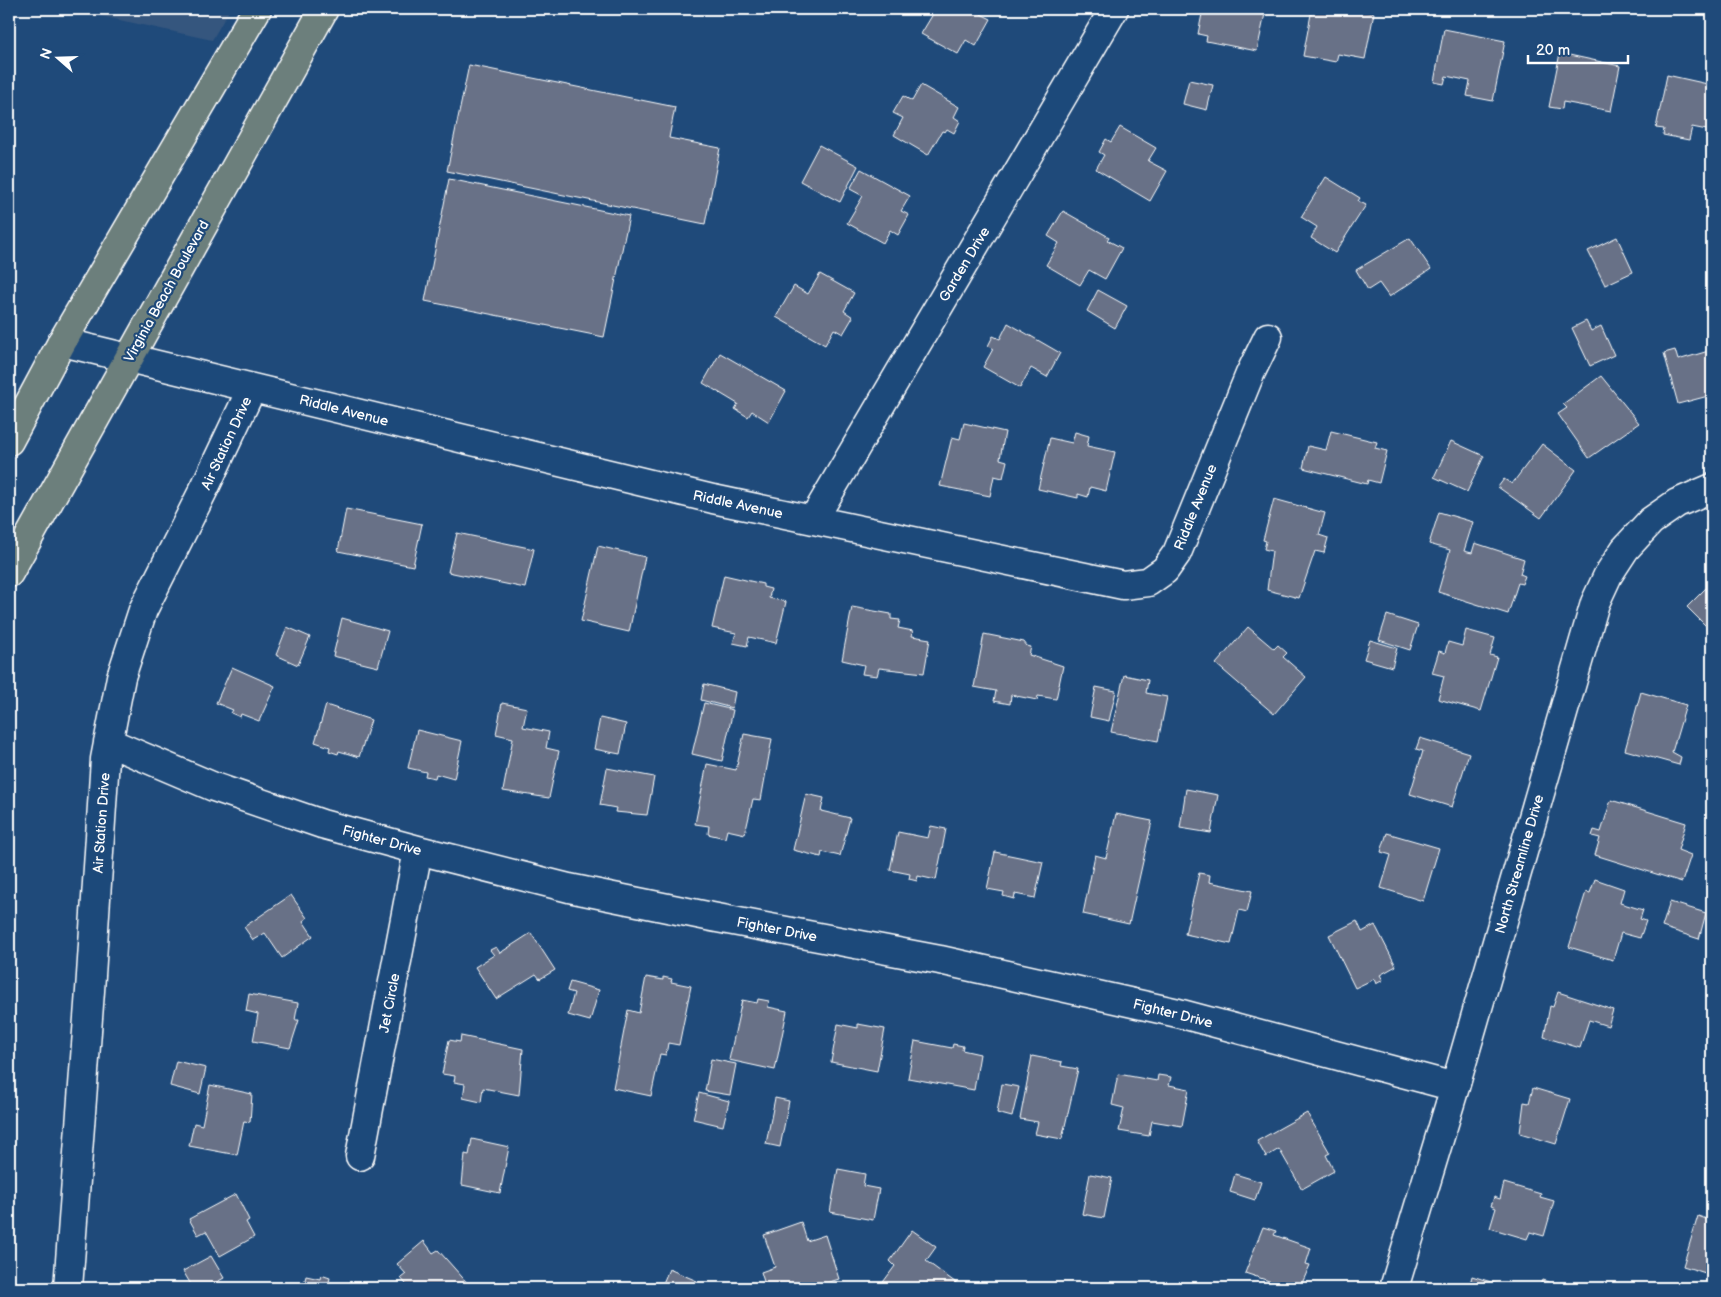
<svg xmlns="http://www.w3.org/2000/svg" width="1721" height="1297" font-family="'Balsamiq Sans',sans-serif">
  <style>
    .built { fill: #35567e }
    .building { fill: #677187; stroke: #fff }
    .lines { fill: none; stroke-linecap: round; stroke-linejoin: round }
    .minor-casing { stroke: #fff; stroke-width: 31 }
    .primary-casing { stroke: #fff; stroke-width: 31 }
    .minor { stroke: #1f4a7a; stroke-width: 28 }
    .primary { stroke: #6c7f7c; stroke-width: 28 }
    .labels { text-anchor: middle; stroke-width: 4.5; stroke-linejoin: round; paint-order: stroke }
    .street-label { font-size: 14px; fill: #fff; stroke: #1f4a7a }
  </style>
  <rect width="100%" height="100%" fill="#1f4a7a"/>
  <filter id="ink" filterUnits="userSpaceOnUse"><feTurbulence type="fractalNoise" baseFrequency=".02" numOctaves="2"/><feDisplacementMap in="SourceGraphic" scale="10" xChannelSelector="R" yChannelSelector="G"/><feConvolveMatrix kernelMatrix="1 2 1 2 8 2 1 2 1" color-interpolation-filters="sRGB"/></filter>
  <g filter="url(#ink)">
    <path class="built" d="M88,9H230L212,40L87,13Z"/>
    <path class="building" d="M936,9H984L981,14L991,19L976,46L966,40L958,54L921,34Z
      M1203,9H1266L1257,51L1206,41L1207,36L1198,34Z
      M1312,9H1353L1374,13L1365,59L1338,54L1336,62L1303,56Z
      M1444,29L1505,41L1493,101L1467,96L1470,81L1446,76L1444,84L1434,82Z
      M1560,53L1620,66L1611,111L1563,102L1562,109L1549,107Z
      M469,65L675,107L669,138L720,148L705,224L447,171Z
      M1667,75L1712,85V131L1692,127L1689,140L1663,135L1664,129L1656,128Z
      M1189,80L1213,85L1207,110L1183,104Z
      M921,85L959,107L954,117L960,121L954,133L947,129L945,132L942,131L928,155L894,135L903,118L893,113L903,96L912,101Z
      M1120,127L1156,148L1148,161L1167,171L1150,201L1096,169L1104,155L1099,152L1106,139L1111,142Z
      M819,145L858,166L840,202L800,181Z
      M861,169L910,196L901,211L909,215L898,235L890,230L883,243L847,223L863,196L850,189Z
      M1326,177L1360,198L1358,201L1366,205L1335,253L1311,238L1317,227L1301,217Z
      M449,179L629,216L604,337L425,301Z
      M1063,211L1109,237L1107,240L1122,248L1105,279L1089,270L1080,285L1046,265L1059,243L1048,236Z
      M1617,237L1633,272L1605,285L1588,251Z
      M1410,238L1431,269L1389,297L1379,283L1368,290L1356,270Z
      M820,274L854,293L844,311L853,317L843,334L834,329L825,345L776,317L794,286L808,294Z
      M1098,290L1127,306L1115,328L1087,311Z
      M1586,321L1591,331L1601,326L1614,355L1590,366L1572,328Z
      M1008,323L1060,353L1047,377L1031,368L1020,388L983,367L993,349L988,346L993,336L1000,339Z
      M1675,350L1678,360L1712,350V395L1678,404L1664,353Z
      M720,353L786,391L769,422L752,411L748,417L735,409L738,404L703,383Z
      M1601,376L1639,423L1589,458L1558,414L1567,408L1563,404Z
      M964,423L1005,432L1000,459L1007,461L1003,478L994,476L990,496L940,486L952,437L960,439Z
      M1331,431L1377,442L1375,448L1387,451L1379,483L1368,480L1367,484L1303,468L1308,446L1326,450Z
      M1075,432L1089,436L1087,446L1115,452L1106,491L1090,487L1088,497L1078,494V498L1038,489L1050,438L1072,443Z
      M1451,441L1484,456L1467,492L1434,477Z
      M1542,444L1576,470L1541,518L1498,487L1504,479L1512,484Z
      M1274,499L1325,513L1319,535L1328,538L1324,553L1315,551L1299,598L1267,590L1272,551L1264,549L1266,541L1263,540Z
      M346,509L422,524L413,566L338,551Z
      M1439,512L1473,522L1464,551L1472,553L1475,543L1524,559L1520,574L1525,576L1522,584L1518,583L1508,614L1438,592L1450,550L1429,544Z
      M457,533L534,549L525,588L448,572Z
      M598,546L645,557L629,632L581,621Z
      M724,575L763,584V587L771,589L769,598L786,602L776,643L749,637L747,646L733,643L736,633L712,628Z
      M1712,582V632L1687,607Z
      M852,607L891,614V619L900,620L898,628L913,631L912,636L930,639L924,673L879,668L877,676L862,674L864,665L842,660Z
      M1387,615L1418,625L1410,650L1379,640Z
      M342,618L388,631L378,667L333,656Z
      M287,627L310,637L298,665L276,655Z
      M1248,627L1274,649L1278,645L1287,653L1283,657L1306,677L1274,714L1216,664Z
      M1466,630L1495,638L1490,655L1497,657L1481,711L1438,699L1444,676L1432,673L1439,651L1445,653L1448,642L1462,646Z
      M984,634L1024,642L1027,646L1031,647L1029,655L1063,666L1056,699L1038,696L1037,700L1011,695L1010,704L994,701L996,691L974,687Z
      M1370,640L1397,648L1392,667L1364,659Z
      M232,667L275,686L259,721L241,714L240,717L231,713L233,710L216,703Z
      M1124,675L1148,680L1146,693L1167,697L1158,741L1111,732Z
      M704,684L735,692L732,708L701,700Z
      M1096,687L1116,691L1109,721L1090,717Z
      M1641,692L1686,705L1672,752L1681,757L1679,765L1625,750Z
      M502,703L527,708L523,727L549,732L546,748L559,751L549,798L503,791L513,738L496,734Z
      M704,703L733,710L722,761L692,754Z
      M326,705L371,720L359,757L339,751L338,754L329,751L330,747L315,742Z
      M600,718L626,724L620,754L594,749Z
      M417,730L462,741L454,779L436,774L435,778L425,776L426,772L408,768Z
      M744,734L772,739L761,800L753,799L745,834L727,830L725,838L708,834L709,826L695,824L707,764L736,770Z
      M1420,738L1469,753L1452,807L1410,794L1423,751L1416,749Z
      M607,768L654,777L647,815L615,812L616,808L600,805Z
      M1186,789L1218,795L1211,833L1180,828Z
      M806,794L824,798L821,811L850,818L840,856L822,852L821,857L793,850Z
      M1611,800L1686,823L1678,850L1691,855L1682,882L1595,855L1600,838L1592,836L1594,830L1601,832Z
      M1116,814L1152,821L1129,924L1083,914L1095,855L1106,858Z
      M931,826L946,829L936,880L918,876L917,881L909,879L910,874L890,870L898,832L928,838Z
      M1387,833L1439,848L1423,901L1381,888L1391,855L1381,852Z
      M995,852L1043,862L1035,898L1015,894L1014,899L1003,896L1004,892L987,889Z
      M1199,873L1210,875L1209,882L1252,891L1247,912L1239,910L1231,944L1185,934Z
      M1595,879L1624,889L1620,903L1643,910L1640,919L1646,921L1640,938L1621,933L1613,960L1569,947L1586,892L1590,893Z
      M291,895L307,918L303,921L313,936L282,958L265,933L253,940L244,927Z
      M1670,902L1706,913L1699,939L1662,927Z
      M1357,921L1362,932L1375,925L1396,966L1380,975L1383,980L1376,984L1374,979L1355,988L1329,935Z
      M531,933L555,970L540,979L536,974L496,999L475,967L494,955L490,950L496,947L500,953Z
      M646,977L663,980V977L672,979L671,982L691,986L679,1045L668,1043L666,1055L660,1054L651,1096L613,1088L628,1010L639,1013Z
      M570,982L599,990L590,1021L568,1015L574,993L567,991Z
      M1558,992L1613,1010L1608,1026L1589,1020L1580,1048L1544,1037L1550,1006L1553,1007Z
      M249,994L298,1003L295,1020H299L290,1048L253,1041L258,1014L246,1011Z
      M758,999L769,1001L768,1007L787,1011L775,1070L729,1060L742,1000L757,1003Z
      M838,1024L858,1028V1024L885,1029L877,1071L831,1062Z
      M461,1036L523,1049L519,1095L483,1088L481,1102L463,1098L465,1084L454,1082L455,1076L442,1074L449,1040L460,1042Z
      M915,1041L952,1048L953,1044L963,1046L962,1050L980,1054L974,1090L908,1078Z
      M1032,1056L1062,1062L1061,1066L1078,1069L1062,1139L1035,1134L1038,1122L1020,1119Z
      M711,1059L736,1064L730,1095L705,1091Z
      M176,1061L206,1068L200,1094L170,1086Z
      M1118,1074L1157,1081L1158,1075L1171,1077L1169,1085L1189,1089L1182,1126L1152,1121L1149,1136L1119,1131L1124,1108L1112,1105Z
      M1002,1084L1019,1087L1012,1117L997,1113Z
      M210,1085L252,1094L250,1122L244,1121L237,1155L189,1146L194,1123L202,1125Z
      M1533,1088L1570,1099L1556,1144L1520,1133L1524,1102L1529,1103Z
      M699,1093L729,1101L723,1126L693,1119Z
      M775,1098L789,1101L780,1147L766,1144Z
      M1307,1113L1330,1153L1326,1155L1334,1171L1302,1189L1279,1149L1266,1157L1257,1141Z
      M472,1139L509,1147L500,1193L462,1185L465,1154L469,1155Z
      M838,1169L865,1174L863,1186L879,1189L873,1220L830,1212Z
      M1090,1174L1112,1178L1104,1218L1082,1214Z
      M1235,1174L1261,1182L1255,1200L1230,1192Z
      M1504,1183L1541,1194L1540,1197L1554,1201L1544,1236L1530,1232L1527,1239L1490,1228L1496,1208L1491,1206L1494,1197L1500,1199Z
      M236,1194L249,1220L246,1222L254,1237L220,1256L206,1231L198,1235L189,1219Z
      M1698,1216L1712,1221V1275L1683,1266Z
      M801,1222L807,1241L825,1235L839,1279L811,1288H766L761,1272L775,1267L764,1235Z
      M1263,1227L1276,1231L1274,1235L1311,1248L1306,1264L1310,1265L1300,1288H1290L1245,1273Z
      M912,1230L936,1247L926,1261L963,1288H885L881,1285L895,1266L890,1261Z
      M424,1241L433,1253L438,1250L470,1286L468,1288H409L401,1278L406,1274L397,1264Z
      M211,1256L224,1278L206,1288H193L183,1271Z
      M669,1269L697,1281L694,1288H661Z
      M321,1275L330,1278L329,1282L350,1286V1288H303L306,1276L320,1279Z
      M1472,1276L1510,1288H1469Z
      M1542,1280L1568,1288H1539Z"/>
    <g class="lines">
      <defs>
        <path id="minor" d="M62,342L713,499L1123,585L1148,582L1165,570L1177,553L1250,374L1268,337
          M813,520L1114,9
          M108,742L214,787L322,824L418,850L569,888L712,917L940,960L1178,1013L1455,1087
          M360,1156L418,850
          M68,1288L90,991L105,759L121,677L143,610L206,485L252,388
          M1394,1288L1455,1087L1595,603L1608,575L1625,549L1651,521L1677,503L1712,488"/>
        <path id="primary" d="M9,441L62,342L257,9
          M9,573L324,9"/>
      </defs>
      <use href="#minor" class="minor-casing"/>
      <use href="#primary" class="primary-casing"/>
      <use href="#minor" class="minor"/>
      <use href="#primary" class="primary"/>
    </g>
  </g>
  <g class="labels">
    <g class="street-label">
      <text transform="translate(964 264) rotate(-59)" y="5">Garden Drive</text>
      <text transform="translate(166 291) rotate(-61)" y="5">Virginia Beach Boulevard</text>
      <text transform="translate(344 410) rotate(14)" y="5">Riddle Avenue</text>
      <text transform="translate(226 443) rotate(-65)" y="5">Air Station Drive</text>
      <text transform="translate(738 504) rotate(12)" y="5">Riddle Avenue</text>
      <text transform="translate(1195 507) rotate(-68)" y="5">Riddle Avenue</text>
      <text transform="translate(101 823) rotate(-86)" y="5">Air Station Drive</text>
      <text transform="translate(382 840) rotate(15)" y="5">Fighter Drive</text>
      <text transform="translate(1519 864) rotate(-74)" y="5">North Streamline Drive</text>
      <text transform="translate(777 929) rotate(11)" y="5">Fighter Drive</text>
      <text transform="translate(389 1003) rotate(-79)" y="5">Jet Circle</text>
      <text transform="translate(1173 1013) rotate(14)" y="5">Fighter Drive</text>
    </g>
  </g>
  <rect width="1721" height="1297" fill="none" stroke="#1f4a7a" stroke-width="30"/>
  <rect x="15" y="15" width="1691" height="1267" fill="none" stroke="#fff" stroke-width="2" filter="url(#ink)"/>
  <g transform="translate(58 58) rotate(290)" stroke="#1f4a7a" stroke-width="4" paint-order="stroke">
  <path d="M0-4L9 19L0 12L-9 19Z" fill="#ffffff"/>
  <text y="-8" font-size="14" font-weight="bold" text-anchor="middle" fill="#ffffff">N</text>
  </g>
  <path d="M1528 55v8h100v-8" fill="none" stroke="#ffffff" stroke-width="2.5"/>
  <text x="1536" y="55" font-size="15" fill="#ffffff" stroke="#1f4a7a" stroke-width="4" paint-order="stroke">20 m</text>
</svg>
